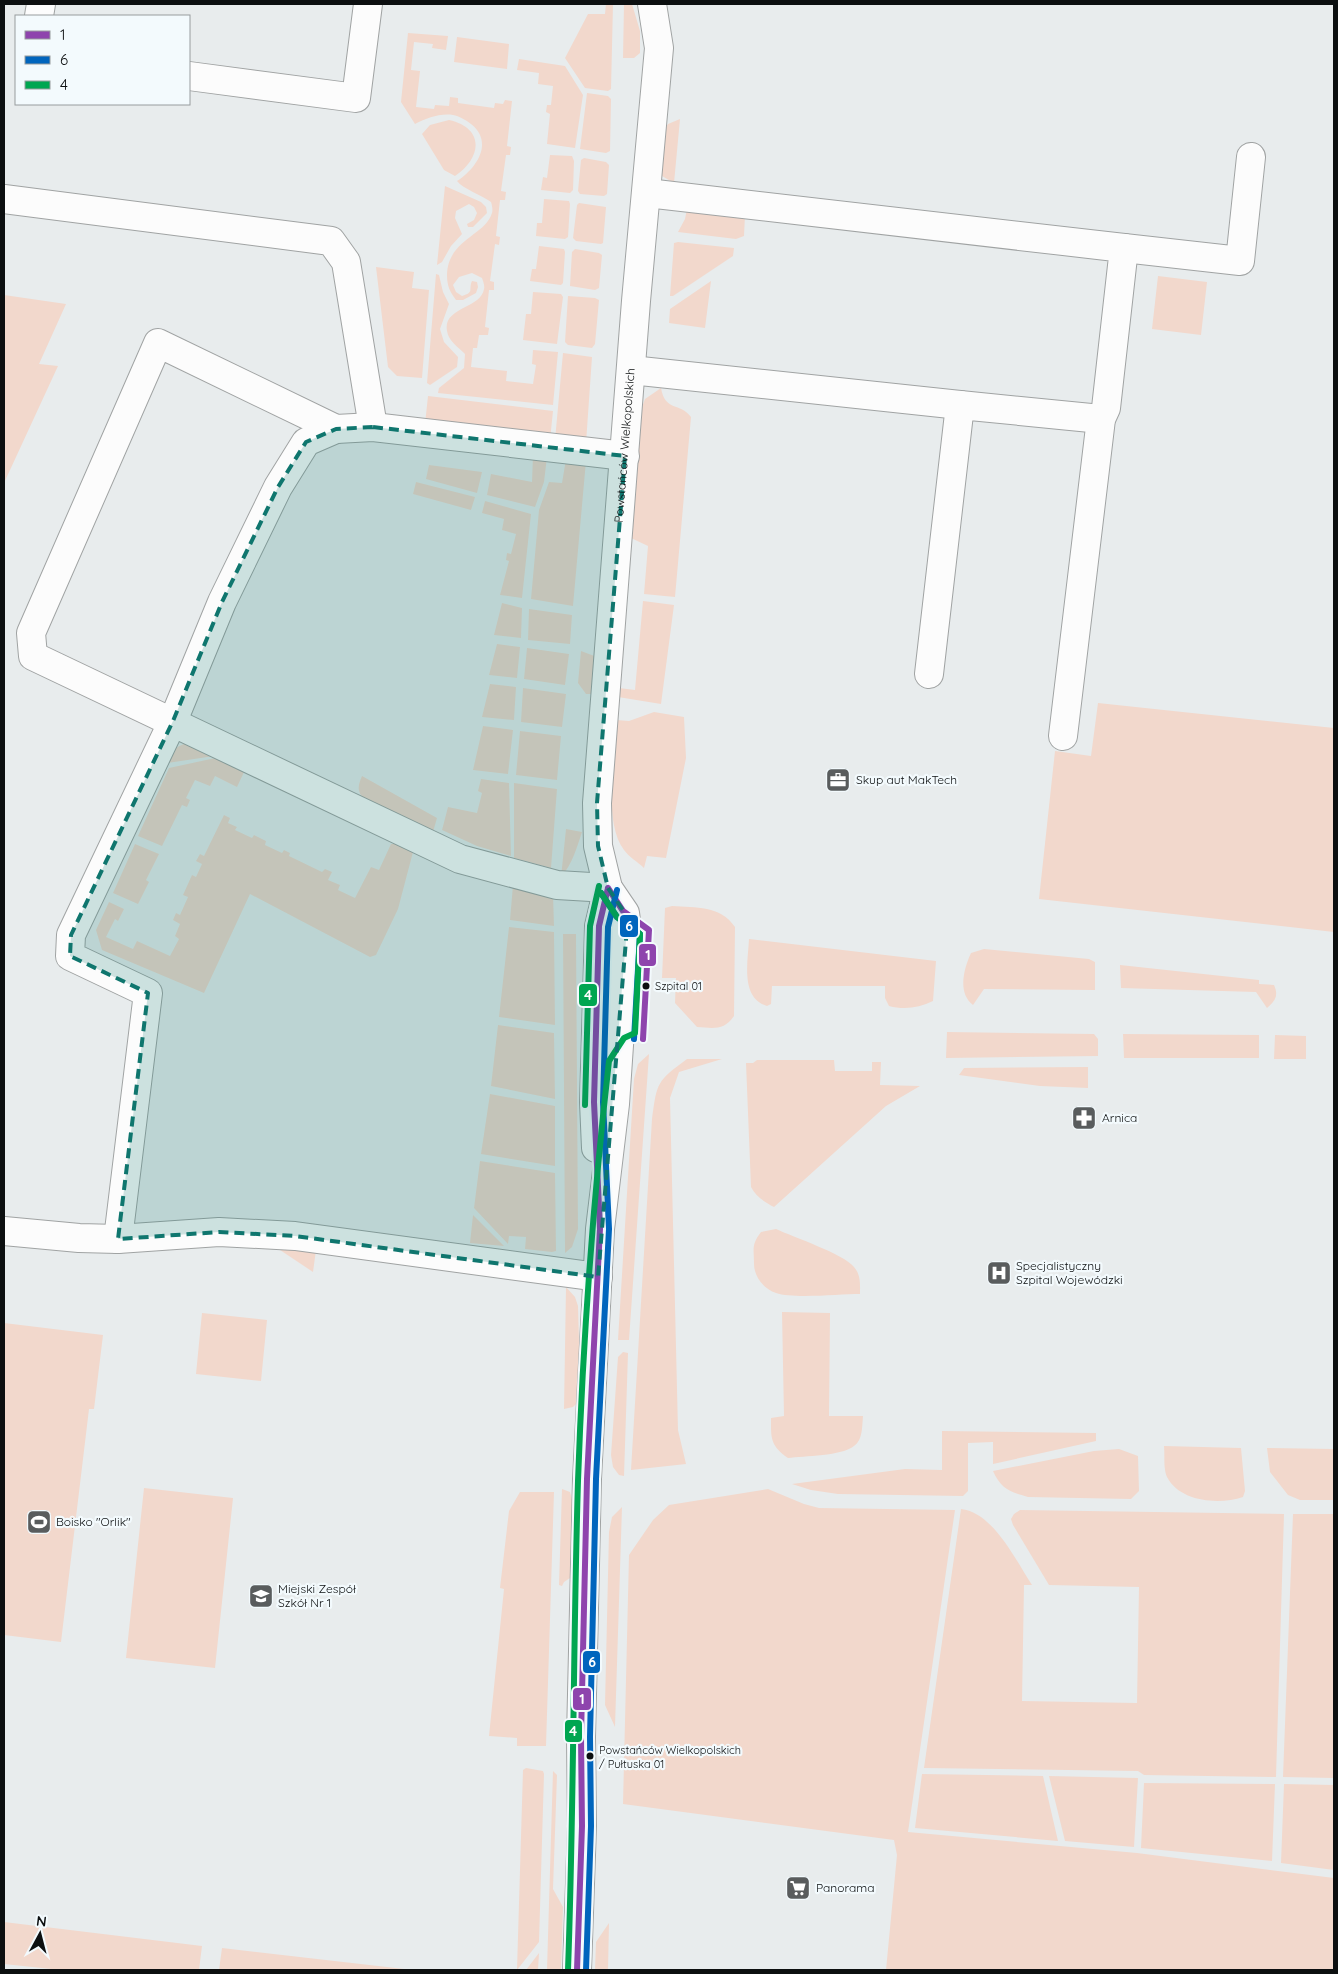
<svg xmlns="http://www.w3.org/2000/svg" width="1338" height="1974" font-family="Quicksand,sans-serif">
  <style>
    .green { fill: #f2d8cc }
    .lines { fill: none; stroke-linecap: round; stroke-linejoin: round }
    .minor-casing { stroke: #a0a3a3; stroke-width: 30 }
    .minor { stroke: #fcfcfc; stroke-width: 28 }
    .bus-1-casing { stroke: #f3fafd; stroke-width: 10 }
    .bus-2-casing { stroke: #f3fafd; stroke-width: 10 }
    .bus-3-casing { stroke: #f3fafd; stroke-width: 10 }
    .bus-1 { stroke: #8e44ad; stroke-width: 6 }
    .bus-2 { stroke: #0065bd; stroke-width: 6 }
    .bus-3 { stroke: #00a651; stroke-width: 6 }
    .marked { fill: #0f766e; fill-opacity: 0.2; stroke: #0f766e; stroke-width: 4; stroke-dasharray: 10 6; stroke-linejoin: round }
    .bus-dot { fill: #0c0f10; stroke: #f3fafd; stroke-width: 2 }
    .labels { text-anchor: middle; stroke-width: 4.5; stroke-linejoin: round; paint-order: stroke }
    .bus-label { font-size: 11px; fill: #0c0f10; stroke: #f3fafd; text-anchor: start }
    .street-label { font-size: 12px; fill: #0c0f10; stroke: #f3fafd }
    .poi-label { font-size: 12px; fill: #0c0f10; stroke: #f3fafd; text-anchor: start }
    .line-badge { stroke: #f3fafd; stroke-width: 2 }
    .badge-label { font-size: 14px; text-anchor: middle; font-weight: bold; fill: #fff }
  </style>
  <rect width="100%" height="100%" fill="#e8eced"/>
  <path class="green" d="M606,4H613L611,89L608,91L585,88L565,58L588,14H605Z
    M624,4H632L640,31V53L634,58H623Z
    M408,33L448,36L446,50L432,48L433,44L414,42L411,70L420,71L416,107L434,109L435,105L449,106L450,97L458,98V103L494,108L495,103L503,104L505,100L512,101L507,146L511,147L510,155H506L501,191L506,192L505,200H500L496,236L500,237L499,245L495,244L490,281L494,282V290H489L485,327L489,328L488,335H479L477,348H473L471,367L507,371L506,381L533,384L536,365L532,364L533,350L558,352L553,405L438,393L439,388L464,368L465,354C460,349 452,343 449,337C436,307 481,310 484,289C485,286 483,281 482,278L472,273L459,277L453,285L456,292L462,296C475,292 468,290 472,281L477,282L478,287L476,293L463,300H456C450,292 447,286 447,275C448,239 485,236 492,213C493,210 492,205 491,202C482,195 463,189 457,181C477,168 494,142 471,124C466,120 459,116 453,115C440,113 427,118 415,124L401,102Z
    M457,37L509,44L507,69L454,62Z
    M519,59L565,66L583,95L575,148L547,144L550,114L546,112L547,105H551L553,86L538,84L539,73L517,70Z
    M587,93L608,96L611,99L610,151L606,153L580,149Z
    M680,119L674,183L662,176L663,133L668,124Z
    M449,120C485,128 482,158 455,176L444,170L422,134L430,125Z
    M550,155L572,156L574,161L573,190L570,193L541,190L543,177L547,178Z
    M584,158L606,162L609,165L607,194L604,196L580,194L578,191L581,160Z
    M445,186L481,202L486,207L487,213L473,227H468L467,224L474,220L477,213L474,207L469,204L456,211L455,218L462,234L451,246L442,262L437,265Z
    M544,199L569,201L570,204L568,237L565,239L536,236L537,223H542Z
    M579,203L606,207L603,243L601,244L576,241L573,238L577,205Z
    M687,209L745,215L744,236L736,239L678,232L685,219Z
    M678,242L734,248L733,256L673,296H670L674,243Z
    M539,246L564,249L565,252L563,283L561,285L530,281L532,269H536Z
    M575,249L599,253L602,255L599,288L595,290L570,286L572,252Z
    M376,267L414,272L412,288L429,290L422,378L397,376L388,367Z
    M436,274L439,275L443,292L449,304L440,329L444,342L458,357L457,367L430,385L427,383Z
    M1158,276L1207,282L1201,335L1152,329Z
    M711,281L705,328L669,323L670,309Z
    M533,292L561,294L563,297L557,344L523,340L526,314H531Z
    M4,295L66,304L39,364L58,366L4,483Z
    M568,296L595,298L599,300L595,344L592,348L568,345L565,342Z
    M563,353L592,357L586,443L555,440Z
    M661,388C665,412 680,402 691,417L675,597L644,594L648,546L631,538L642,407L645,399Z
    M428,396L553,411L550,440L425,424Z
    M533,455L547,457L544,482L535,507L487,495L491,474L532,482Z
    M566,459L586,461L573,606L531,599L539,510L549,482L562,483Z
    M429,465L482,472L477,493L426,479Z
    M416,482L475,497L471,510L413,494Z
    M485,501L531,514L522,598L500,595L509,561L506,560L507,553L511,554L516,534L502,530L504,519L482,513Z
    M643,601L674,605L661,704L618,697L619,688L635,690Z
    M502,603L522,608L521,638L494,635Z
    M529,609L572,615L570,644L528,640Z
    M497,644L520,647L517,678L489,675Z
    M527,648L569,654L565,685L524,679Z
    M581,651L597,657L594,694H586L578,683Z
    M490,684L516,687L514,720L482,717Z
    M523,688L566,694L562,727L521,722Z
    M1098,703L1334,728V932L1039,899L1055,751L1091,756Z
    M654,712L684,717L686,758L666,858L647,856L644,868C638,862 629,857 624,850C603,823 614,754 616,720L629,721Z
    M483,726L513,730L508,774L473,770Z
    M520,731L561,736L557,780L516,775Z
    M189,743L214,756L161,764C169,754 175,745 189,743Z
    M220,757L245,770L237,787L215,776L210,786L195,780L186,798L190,800L187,807L182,805L162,846L138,836L169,768Z
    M362,776L437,818L433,832L369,803C358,794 356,790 362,776Z
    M481,779L509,783L511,856L477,846L442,830L448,807L477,813L482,793L478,791Z
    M514,783L557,789L551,868L514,858Z
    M224,815L230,818L228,823L237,827L235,830L252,838L254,835L266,841L265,845L282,853L284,850L290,853L289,856L322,872L325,869L332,872L328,880L340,885L338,890L355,898L371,867L379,870L391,844H395L413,852L398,909L376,955L370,957L250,894L204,993L102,950L96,930L109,902L124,909L118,921L115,919L106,937L133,949L137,941L170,956L179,939L175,936L180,924L173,920L176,913L180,915L188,897L183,895L192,875L196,877L202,864L196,861L200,854L204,856Z
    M566,829L582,832C577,847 572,865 561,877Z
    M135,844L159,854L146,880L149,882L138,904L113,893Z
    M513,885L553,894L554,926L510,920Z
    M672,906C696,908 720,905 735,927L734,1016C724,1031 713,1028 697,1027L675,1003L676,978H662L665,908Z
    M509,927L554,932L555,1025L499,1017Z
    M563,934H576L578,1229L572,1247L565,1253Z
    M749,939L936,961L933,1001C919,1008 904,1010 889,1006L885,998V986H772L771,1004L767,1006C740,998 748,961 749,939Z
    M984,949L1089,959L1095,962V990L984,989L973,1005C957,993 964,968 971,953Z
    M1120,965L1259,980V984L1274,985C1279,996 1275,1001 1267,1008L1256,992L1121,988Z
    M498,1025L554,1033L555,1099L491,1086Z
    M947,1032L1094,1034L1098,1039V1056L946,1058Z
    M1123,1034L1259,1035V1058H1124Z
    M1275,1035L1306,1036V1059H1274Z
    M649,1054L629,1340H618L634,1079L638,1064Z
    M687,1059H722L679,1072L670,1098L678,1430L686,1464L631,1470L652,1119C657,1082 657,1081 687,1059Z
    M757,1060H834L835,1071H872V1062H881L880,1085L920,1086L886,1106L774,1207C765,1202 756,1197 751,1187L746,1063H753Z
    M1088,1067V1088L1040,1086L959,1075L964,1068Z
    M490,1094L555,1106V1166L481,1154Z
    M480,1161L555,1173L556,1251L552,1252L525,1249L526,1237L509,1236L508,1244L474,1208Z
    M473,1215L504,1246L470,1243Z
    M776,1229C793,1237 844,1254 854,1267C861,1275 860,1284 860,1294C840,1294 793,1299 776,1293C764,1289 754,1277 754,1264C754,1249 751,1245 761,1232Z
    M274,1246L316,1250L313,1272Z
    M566,1287L575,1297L578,1306L579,1343L578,1402L573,1407L564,1409Z
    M782,1312L830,1313L829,1416H863C862,1426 863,1440 854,1446C842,1456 804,1456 788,1458C770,1445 771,1438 771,1418L784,1416Z
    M202,1313L267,1320L261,1381L196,1374Z
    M4,1323L103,1335L94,1409H89L61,1642L4,1635Z
    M623,1352L628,1353L624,1476L619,1475L613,1467L611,1455L618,1357Z
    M942,1431L1096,1433V1441L993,1464V1442L968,1443V1491L963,1496L838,1494L811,1490L792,1484L905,1469L942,1470Z
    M1164,1446L1241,1448L1245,1491L1243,1497C1219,1505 1180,1502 1167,1477C1163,1468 1165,1455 1164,1446Z
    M1267,1448L1334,1449V1500H1300L1288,1495L1270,1472Z
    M1119,1449L1138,1456L1139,1491L1131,1499L1028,1497C1010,1492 1001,1489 993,1471L1094,1451Z
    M144,1488L233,1498L215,1668L126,1658Z
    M562,1489L570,1492L575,1511L573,1576L564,1582L562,1586L559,1585Z
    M768,1489L804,1504L819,1508L955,1510L908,1832L1137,1853L1334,1878V1970H886L897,1855L894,1840L623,1804L629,1555L653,1520L669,1505Z
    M520,1492H554L546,1746H517V1738L489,1736L504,1589L500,1588L509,1511Z
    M622,1507L615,1727L605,1705L609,1532L612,1517Z
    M961,1509C993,1512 1016,1561 1032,1585H1024L1022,1701L1137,1703L1139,1587L1049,1585L1013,1525L1011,1519L1014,1514L1020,1510L1284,1514L1276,1777L1144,1775L1138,1771L924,1768Z
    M1293,1514H1334V1778L1283,1777Z
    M526,1768L543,1771L544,1774L539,1942L517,1970L523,1770Z
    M553,1771L557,1775L553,1889L563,1907L561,1970H547Z
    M922,1774L1043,1776L1058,1841L915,1828Z
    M1049,1776L1138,1778L1134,1847L1065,1841Z
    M1144,1783L1275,1784L1272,1861L1141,1848Z
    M1284,1784L1334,1785V1870L1281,1863Z
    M4,1922L202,1946L199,1970H61L4,1964Z
    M609,1923L608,1970H595L596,1942Z
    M222,1948L413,1970H219Z
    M539,1953L538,1970H526Z"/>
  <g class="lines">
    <defs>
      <g id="minor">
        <path d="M39,16L41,4"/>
        <path d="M189,76L356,98L368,4"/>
        <path d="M647,193L1124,248L1106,408L1101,419L1063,736"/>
        <path d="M4,199L331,241L346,262L373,427"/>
        <path d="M1124,248L1240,261L1251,157"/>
        <path d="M631,370L960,405"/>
        <path d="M336,429L158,343L31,633L33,656L460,859L557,885L608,888"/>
        <path d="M929,674L960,405L1101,419"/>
        <path d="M596,1148L594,1102L599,926L608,888"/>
        <path d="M4,1231L79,1238L118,1239L219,1232L295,1236L598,1277"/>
        <path d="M118,1239L148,993L70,956L71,935L173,721L222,602L278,487L306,442L336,429L373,427L625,456"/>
        <path id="s1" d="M577,1970L582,1826L581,1737L587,1479L600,1229L615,1104L627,928L625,913L608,888L598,846L597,803L636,301L659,48L652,4"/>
      </g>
    </defs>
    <use href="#minor" class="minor-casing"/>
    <use href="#minor" class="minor"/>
    <defs>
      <path id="bus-1" d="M608,888L623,911L649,930L643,1039
        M577,1970L582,1826L581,1737L587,1479L600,1229L594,1102L599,926L608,888"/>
      <path id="bus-2" d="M601,893L617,917L640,934L634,1039
        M586,1970L591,1826L590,1737L596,1479L609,1229L603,1102L608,927L617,890"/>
      <path id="bus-3" d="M585,1105L590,926L599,886
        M568,1970C574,1807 573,1644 578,1481C583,1340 593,1200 609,1061L624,1038L635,1033L640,934L617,917L601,893"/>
    </defs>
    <use href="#bus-1" class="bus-1-casing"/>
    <use href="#bus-2" class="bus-2-casing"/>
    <use href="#bus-3" class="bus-3-casing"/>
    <use href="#bus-1" class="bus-1"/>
    <use href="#bus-2" class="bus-2"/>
    <use href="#bus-3" class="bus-3"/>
  </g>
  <path class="marked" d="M373,427L625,456L597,803L598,846L608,888L625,913L627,928L598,1277L295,1236L219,1232L118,1239L148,993L70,956L71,935L173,721L222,602L278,487L306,442L336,429Z"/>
  <defs>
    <symbol id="office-square" viewBox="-11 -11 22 22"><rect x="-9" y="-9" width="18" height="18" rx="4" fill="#595c5d" stroke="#f3fafd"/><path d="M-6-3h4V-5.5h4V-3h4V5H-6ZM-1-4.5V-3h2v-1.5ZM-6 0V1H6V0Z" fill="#fff"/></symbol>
    <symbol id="pharmacy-square" viewBox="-11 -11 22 22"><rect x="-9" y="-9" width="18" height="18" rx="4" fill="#595c5d" stroke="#f3fafd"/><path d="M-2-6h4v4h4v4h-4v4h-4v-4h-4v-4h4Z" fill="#fff"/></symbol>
    <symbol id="hospital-square" viewBox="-11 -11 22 22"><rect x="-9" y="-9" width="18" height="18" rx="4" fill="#595c5d" stroke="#f3fafd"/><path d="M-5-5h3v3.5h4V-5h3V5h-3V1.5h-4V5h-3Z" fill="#fff"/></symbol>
    <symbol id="stadium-square" viewBox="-11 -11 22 22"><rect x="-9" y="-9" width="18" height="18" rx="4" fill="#595c5d" stroke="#f3fafd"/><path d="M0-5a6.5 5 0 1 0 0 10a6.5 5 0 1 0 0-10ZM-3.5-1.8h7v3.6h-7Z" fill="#fff"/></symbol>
    <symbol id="school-square" viewBox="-11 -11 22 22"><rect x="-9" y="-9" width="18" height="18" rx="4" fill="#595c5d" stroke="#f3fafd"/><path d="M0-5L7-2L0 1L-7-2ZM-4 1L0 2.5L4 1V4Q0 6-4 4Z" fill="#fff"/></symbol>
    <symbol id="supermarket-square" viewBox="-11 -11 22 22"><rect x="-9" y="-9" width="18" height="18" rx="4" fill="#595c5d" stroke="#f3fafd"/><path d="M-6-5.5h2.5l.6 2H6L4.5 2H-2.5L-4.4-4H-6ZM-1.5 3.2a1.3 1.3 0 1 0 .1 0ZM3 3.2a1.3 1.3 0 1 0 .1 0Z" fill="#fff"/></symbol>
  </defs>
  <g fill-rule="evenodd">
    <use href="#office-square" x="824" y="766" width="28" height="28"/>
    <use href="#pharmacy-square" x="1070" y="1104" width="28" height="28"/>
    <use href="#hospital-square" x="985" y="1259" width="28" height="28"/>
    <use href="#stadium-square" x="25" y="1508" width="28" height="28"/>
    <use href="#school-square" x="247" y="1582" width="28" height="28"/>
    <use href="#supermarket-square" x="784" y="1874" width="28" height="28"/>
  </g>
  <g class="bus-dot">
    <circle cx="646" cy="986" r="4.5"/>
    <circle cx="590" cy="1756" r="4.5"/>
  </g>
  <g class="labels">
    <g class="bus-label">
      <text x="655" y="990">Szpital 01</text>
      <text x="599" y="1754">Powstańców Wielkopolskich<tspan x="599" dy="14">/ Pułtuska 01</tspan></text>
    </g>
    <g class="street-label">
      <text dy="4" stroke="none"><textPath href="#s1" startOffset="1534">Powstańców Wielkopolskich</textPath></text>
    </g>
    <g class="poi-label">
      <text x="856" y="784">Skup aut MakTech</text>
      <text x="1102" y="1122">Arnica</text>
      <text x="1016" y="1270">Specjalistyczny<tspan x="1016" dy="14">Szpital Wojewódzki</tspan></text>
      <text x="56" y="1526">Boisko "Orlik"</text>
      <text x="278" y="1593">Miejski Zespół<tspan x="278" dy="14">Szkół Nr 1</tspan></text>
      <text x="816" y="1892">Panorama</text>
    </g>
  </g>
  <g class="line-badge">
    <rect x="619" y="914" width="20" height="24" rx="5" fill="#0065bd"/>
    <rect x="638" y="943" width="19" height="24" rx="5" fill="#8e44ad"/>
    <rect x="578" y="983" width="20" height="24" rx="5" fill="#00a651"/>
    <rect x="582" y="1650" width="19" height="24" rx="5" fill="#0065bd"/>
    <rect x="572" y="1687" width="20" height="24" rx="5" fill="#8e44ad"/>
    <rect x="564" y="1719" width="19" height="24" rx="5" fill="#00a651"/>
  </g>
  <g class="badge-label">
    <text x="629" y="931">6</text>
    <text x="648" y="960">1</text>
    <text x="588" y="1000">4</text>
    <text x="592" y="1667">6</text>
    <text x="582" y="1704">1</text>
    <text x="573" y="1736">4</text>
  </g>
  <rect width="1338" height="1974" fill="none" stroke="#0c0f10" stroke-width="10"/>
  <rect x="15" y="15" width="175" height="90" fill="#f3fafd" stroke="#979c9e"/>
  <rect x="25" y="31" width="25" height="8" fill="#8e44ad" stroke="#979c9e"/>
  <text x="60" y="40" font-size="15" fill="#0c0f10">1</text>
  <rect x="25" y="56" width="25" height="8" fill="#0065bd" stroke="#979c9e"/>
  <text x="60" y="65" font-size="15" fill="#0c0f10">6</text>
  <rect x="25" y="81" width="25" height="8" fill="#00a651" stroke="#979c9e"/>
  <text x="60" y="90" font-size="15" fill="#0c0f10">4</text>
  <g transform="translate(40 1934) rotate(7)" stroke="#f3fafd" stroke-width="4" paint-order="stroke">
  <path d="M0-4L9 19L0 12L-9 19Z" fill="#0c0f10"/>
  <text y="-8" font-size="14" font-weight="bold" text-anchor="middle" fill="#0c0f10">N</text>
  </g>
</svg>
